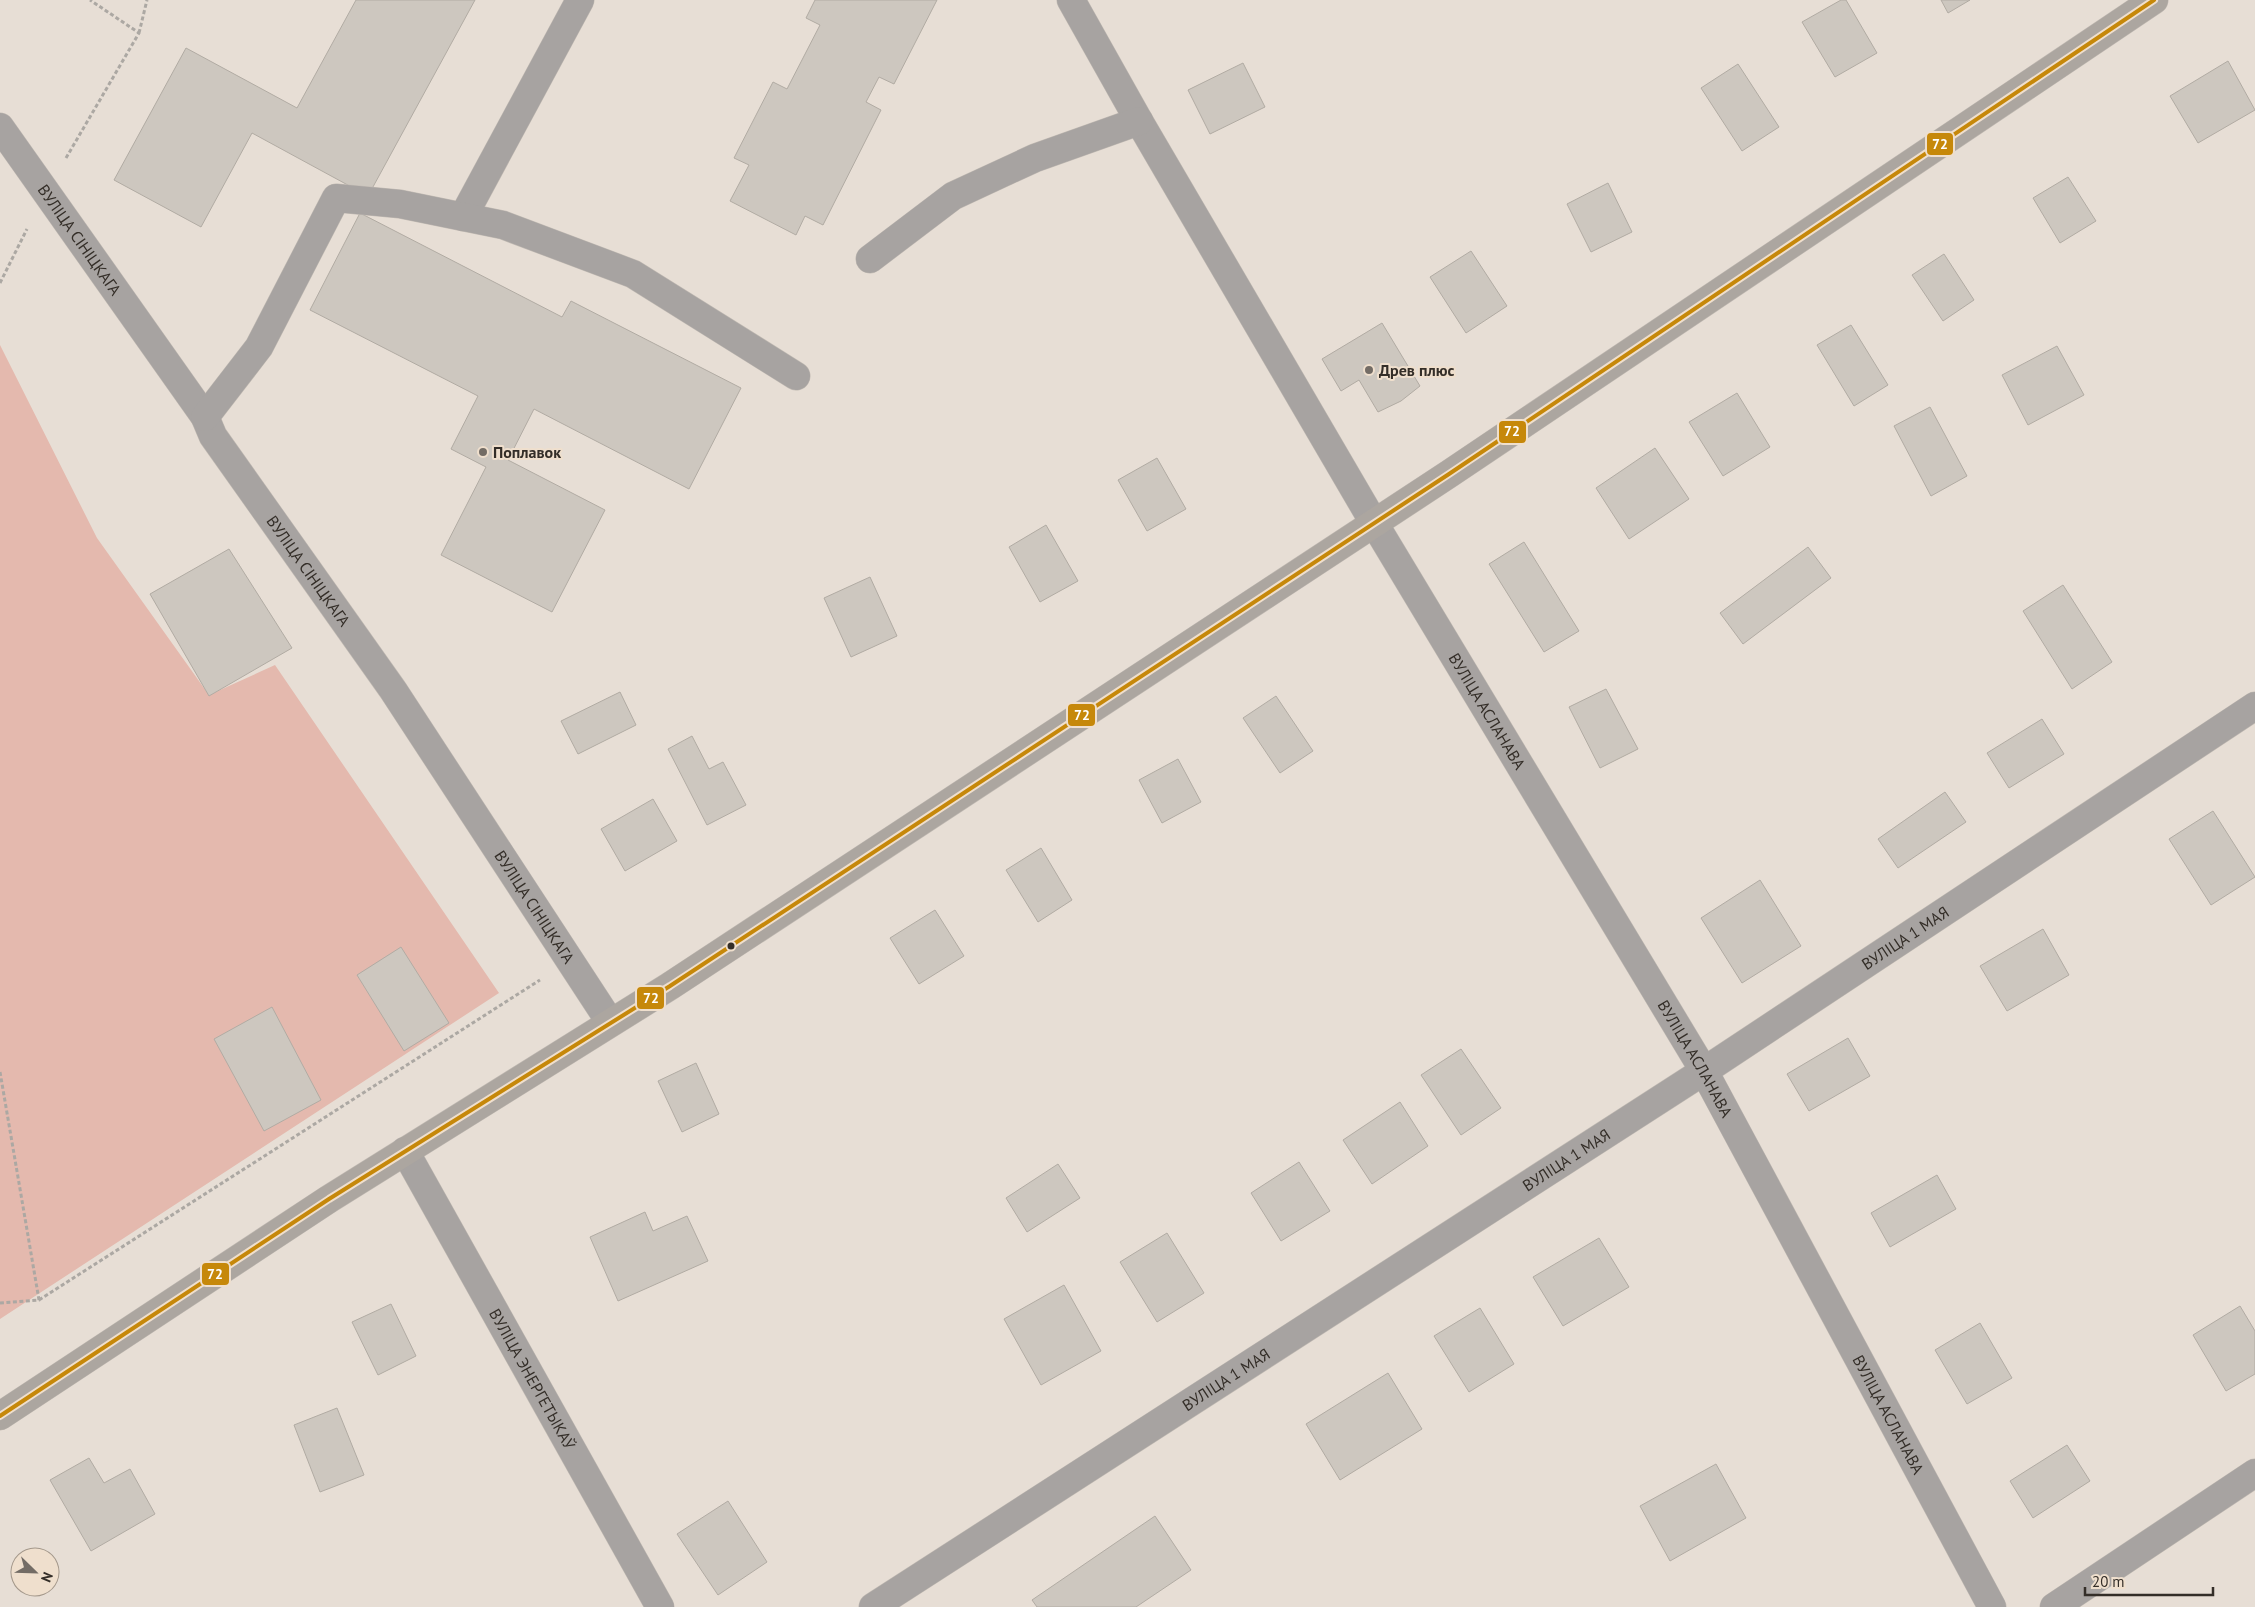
<svg xmlns="http://www.w3.org/2000/svg" width="2255" height="1607" font-family="'PT Sans',sans-serif">
  <style>
    .green { fill: #e4b9ae }
    .building { fill: #cdc7bf; stroke: #b1aba3 }
    .lines { fill: none; stroke-linecap: round; stroke-linejoin: round }
    .minor-casing { stroke: #c2bbb4; stroke-width: 29 }
    .major-casing { stroke: #c2bbb4; stroke-width: 29 }
    .path { stroke: #aca8a3; stroke-width: 3; stroke-dasharray: 4 2.5; stroke-linecap: butt }
    .minor { stroke: #a7a3a1; stroke-width: 28 }
    .major { stroke: #aca6a0; stroke-width: 28 }
    .bus-1-casing { stroke: #efdfcd; stroke-width: 8 }
    .bus-1 { stroke: #c6880a; stroke-width: 4 }
    .poi-dot { fill: #736c65; stroke: #efdfcd; stroke-width: 2 }
    .bus-dot { fill: #342e28; stroke: #efdfcd; stroke-width: 2 }
    .labels { text-anchor: middle; stroke-width: 4; stroke-linejoin: round; paint-order: stroke }
    .street-label { font-size: 16px; fill: #342e28; stroke: #efdfcd }
    .poi-label { font-size: 16px; font-weight: bold; fill: #342e28; stroke: #efdfcd; text-anchor: start }
    .line-badge { stroke: #efdfcd; stroke-width: 2 }
    .badge-label { font-size: 14px; text-anchor: middle; font-weight: bold; fill: #fff }
  </style>
  <rect width="100%" height="100%" fill="#e7ded5"/>
  <path class="green" d="M0,345L97,538L209,695L275,665L499,993L0,1319Z"/>
  <path class="building" d="M356,0H475L368,196L252,133L201,227L114,180L186,48L297,108Z
    M815,0H937L894,84L879,77L866,102L881,110L823,225L805,216L796,235L730,201L749,165L734,158L773,82L787,89L820,25L806,18Z
    M1841,0H1846L1877,53L1835,77L1802,22Z
    M1941,0H1970L1948,13Z
    M2228,61L2255,110L2198,143L2170,96Z
    M1243,63L1265,107L1210,134L1188,90Z
    M1738,64L1779,127L1742,151L1701,88Z
    M2068,177L2096,221L2060,243L2033,198Z
    M1608,183L1632,232L1591,252L1567,204Z
    M360,213L562,317L571,301L741,388L689,489L534,409L508,460L605,510L552,612L441,555L486,467L451,449L478,396L310,310Z
    M1471,251L1507,306L1466,333L1430,277Z
    M1944,254L1974,300L1943,321L1912,275Z
    M1382,323L1420,386L1401,401L1378,412L1359,380L1341,391L1322,359Z
    M1851,325L1888,385L1854,406L1817,345Z
    M2057,346L2084,395L2028,425L2002,375Z
    M1737,393L1770,447L1723,476L1689,422Z
    M1930,407L1967,476L1931,496L1894,426Z
    M1655,448L1689,499L1629,539L1596,488Z
    M1157,458L1186,509L1147,531L1118,480Z
    M1046,525L1078,581L1040,602L1009,547Z
    M1524,542L1579,631L1544,652L1489,564Z
    M1808,547L1831,578L1743,644L1720,613Z
    M229,549L292,648L209,696L150,594Z
    M870,577L897,636L851,657L824,598Z
    M2063,585L2112,662L2072,689L2023,611Z
    M1606,689L1638,749L1600,768L1569,707Z
    M620,692L636,725L578,754L561,721Z
    M1276,696L1313,751L1280,773L1243,718Z
    M2042,719L2064,754L2009,788L1987,753Z
    M692,736L709,769L723,762L746,805L707,825L668,749Z
    M1178,759L1201,802L1162,823L1139,780Z
    M1945,792L1966,822L1898,868L1878,839Z
    M653,799L677,841L625,871L601,829Z
    M2213,811L2255,877L2211,905L2169,839Z
    M1041,848L1072,900L1038,922L1006,870Z
    M1760,880L1801,946L1742,983L1701,918Z
    M935,910L964,956L919,984L890,938Z
    M2043,929L2069,975L2007,1011L1980,966Z
    M401,947L449,1023L404,1051L357,975Z
    M272,1007L321,1100L264,1131L214,1039Z
    M1848,1038L1870,1076L1809,1111L1787,1074Z
    M1461,1049L1501,1108L1461,1135L1421,1075Z
    M696,1063L719,1114L682,1132L658,1081Z
    M1400,1102L1428,1146L1372,1184L1343,1140Z
    M1299,1162L1330,1211L1281,1241L1251,1193Z
    M1058,1164L1080,1198L1027,1232L1006,1198Z
    M1937,1175L1956,1209L1890,1247L1871,1213Z
    M645,1212L653,1231L687,1216L708,1261L618,1301L590,1237Z
    M1167,1233L1204,1293L1157,1322L1120,1262Z
    M1599,1238L1629,1287L1563,1326L1533,1277Z
    M1064,1285L1101,1351L1041,1385L1004,1319Z
    M391,1304L416,1356L378,1375L352,1322Z
    M2240,1306L2255,1331V1374L2226,1391L2193,1335Z
    M1480,1308L1514,1364L1469,1392L1434,1336Z
    M1980,1323L2012,1378L1967,1404L1935,1350Z
    M1388,1373L1422,1429L1340,1480L1306,1424Z
    M337,1408L364,1475L320,1492L294,1425Z
    M2067,1445L2090,1481L2033,1518L2010,1481Z
    M89,1458L104,1483L130,1469L155,1514L91,1551L50,1480Z
    M1716,1464L1746,1518L1670,1561L1640,1506Z
    M728,1501L767,1562L718,1595L677,1534Z
    M1155,1516L1191,1570L1136,1607H1037L1032,1600Z"/>
  <g class="lines">
    <defs>
      <g id="minor">
        <path id="s1" d="M1071,0L1139,121L1374,523L1704,1071L1992,1607"/>
        <path id="s2" d="M0,127L205,417L213,436L393,690L610,1022"/>
        <path d="M463,217L580,0"/>
        <path d="M870,259L953,196L1035,158L1139,121"/>
        <path d="M205,417L259,347L336,198L400,204L503,225L633,274L796,376"/>
        <path id="s3" d="M405,1151L660,1607"/>
        <path id="s4" d="M873,1607L1704,1071L2255,706"/>
        <path d="M2054,1607L2255,1473"/>
      </g>
      <path id="major" d="M0,1416L329,1199L670,986L1449,474L2154,0"/>
    </defs>
    <use href="#minor" class="minor-casing"/>
    <use href="#major" class="major-casing"/>
    <path class="path" d="M139,33L147,0
      M66,158L139,33L90,0
      M0,283L27,229
      M0,1072L39,1300L0,1303
      M39,1300L540,980"/>
    <use href="#minor" class="minor"/>
    <use href="#major" class="major"/>
    <defs>
      <path id="bus-1" d="M0,1416L329,1199L670,986L1449,474L2154,0"/>
    </defs>
    <use href="#bus-1" class="bus-1-casing"/>
    <use href="#bus-1" class="bus-1"/>
  </g>
  <g class="poi-dot">
    <circle cx="1369" cy="370" r="5"/>
    <circle cx="483" cy="452" r="5"/>
  </g>
  <circle class="bus-dot" cx="731" cy="946" r="4.5"/>
  <g class="labels">
    <g class="street-label">
      <text dy="6" stroke="none"><textPath href="#s2" startOffset="138">ВУЛІЦА СІНІЦКАГА</textPath></text>
      <text dy="6" stroke="none"><textPath href="#s2" startOffset="541">ВУЛІЦА СІНІЦКАГА</textPath></text>
      <text dy="6" stroke="none"><textPath href="#s1" startOffset="824">ВУЛІЦА АСЛАНАВА</textPath></text>
      <text dy="6" stroke="none"><textPath href="#s2" startOffset="946">ВУЛІЦА СІНІЦКАГА</textPath></text>
      <text dy="6" stroke="none"><textPath href="#s4" startOffset="1230">ВУЛІЦА 1 МАЯ</textPath></text>
      <text dy="6" stroke="none"><textPath href="#s1" startOffset="1229">ВУЛІЦА АСЛАНАВА</textPath></text>
      <text dy="6" stroke="none"><textPath href="#s4" startOffset="825">ВУЛІЦА 1 МАЯ</textPath></text>
      <text dy="6" stroke="none"><textPath href="#s3" startOffset="261">ВУЛІЦА ЭНЕРГЕТЫКАЎ</textPath></text>
      <text dy="6" stroke="none"><textPath href="#s4" startOffset="420">ВУЛІЦА 1 МАЯ</textPath></text>
      <text dy="6" stroke="none"><textPath href="#s1" startOffset="1634">ВУЛІЦА АСЛАНАВА</textPath></text>
    </g>
    <g class="poi-label">
      <text x="1379" y="376">Древ плюс</text>
      <text x="493" y="458">Поплавок</text>
    </g>
  </g>
  <g class="line-badge">
    <rect x="1926" y="132" width="28" height="24" rx="5" fill="#c6880a"/>
    <rect x="1498" y="420" width="29" height="24" rx="5" fill="#c6880a"/>
    <rect x="1067" y="703" width="29" height="24" rx="5" fill="#c6880a"/>
    <rect x="636" y="986" width="29" height="24" rx="5" fill="#c6880a"/>
    <rect x="201" y="1262" width="29" height="24" rx="5" fill="#c6880a"/>
  </g>
  <g class="badge-label">
    <text x="1940" y="149">72</text>
    <text x="1512" y="436">72</text>
    <text x="1082" y="720">72</text>
    <text x="651" y="1003">72</text>
    <text x="215" y="1279">72</text>
  </g>
  <g transform="translate(35 1572) rotate(113)"><circle r="24" fill="#efdfcd" stroke="#a4988b"/>
  <path d="M0-4L9 19L0 12L-9 19Z" fill="#736c65"/>
  <text y="-8" font-size="14" font-weight="bold" text-anchor="middle" fill="#342e28">N</text>
  </g>
  <path d="M2085 1587v8h128v-8" fill="none" stroke="#342e28" stroke-width="2.5"/>
  <text x="2092" y="1587" font-size="15" fill="#342e28" stroke="#efdfcd" stroke-width="4" paint-order="stroke">20 m</text>
</svg>
